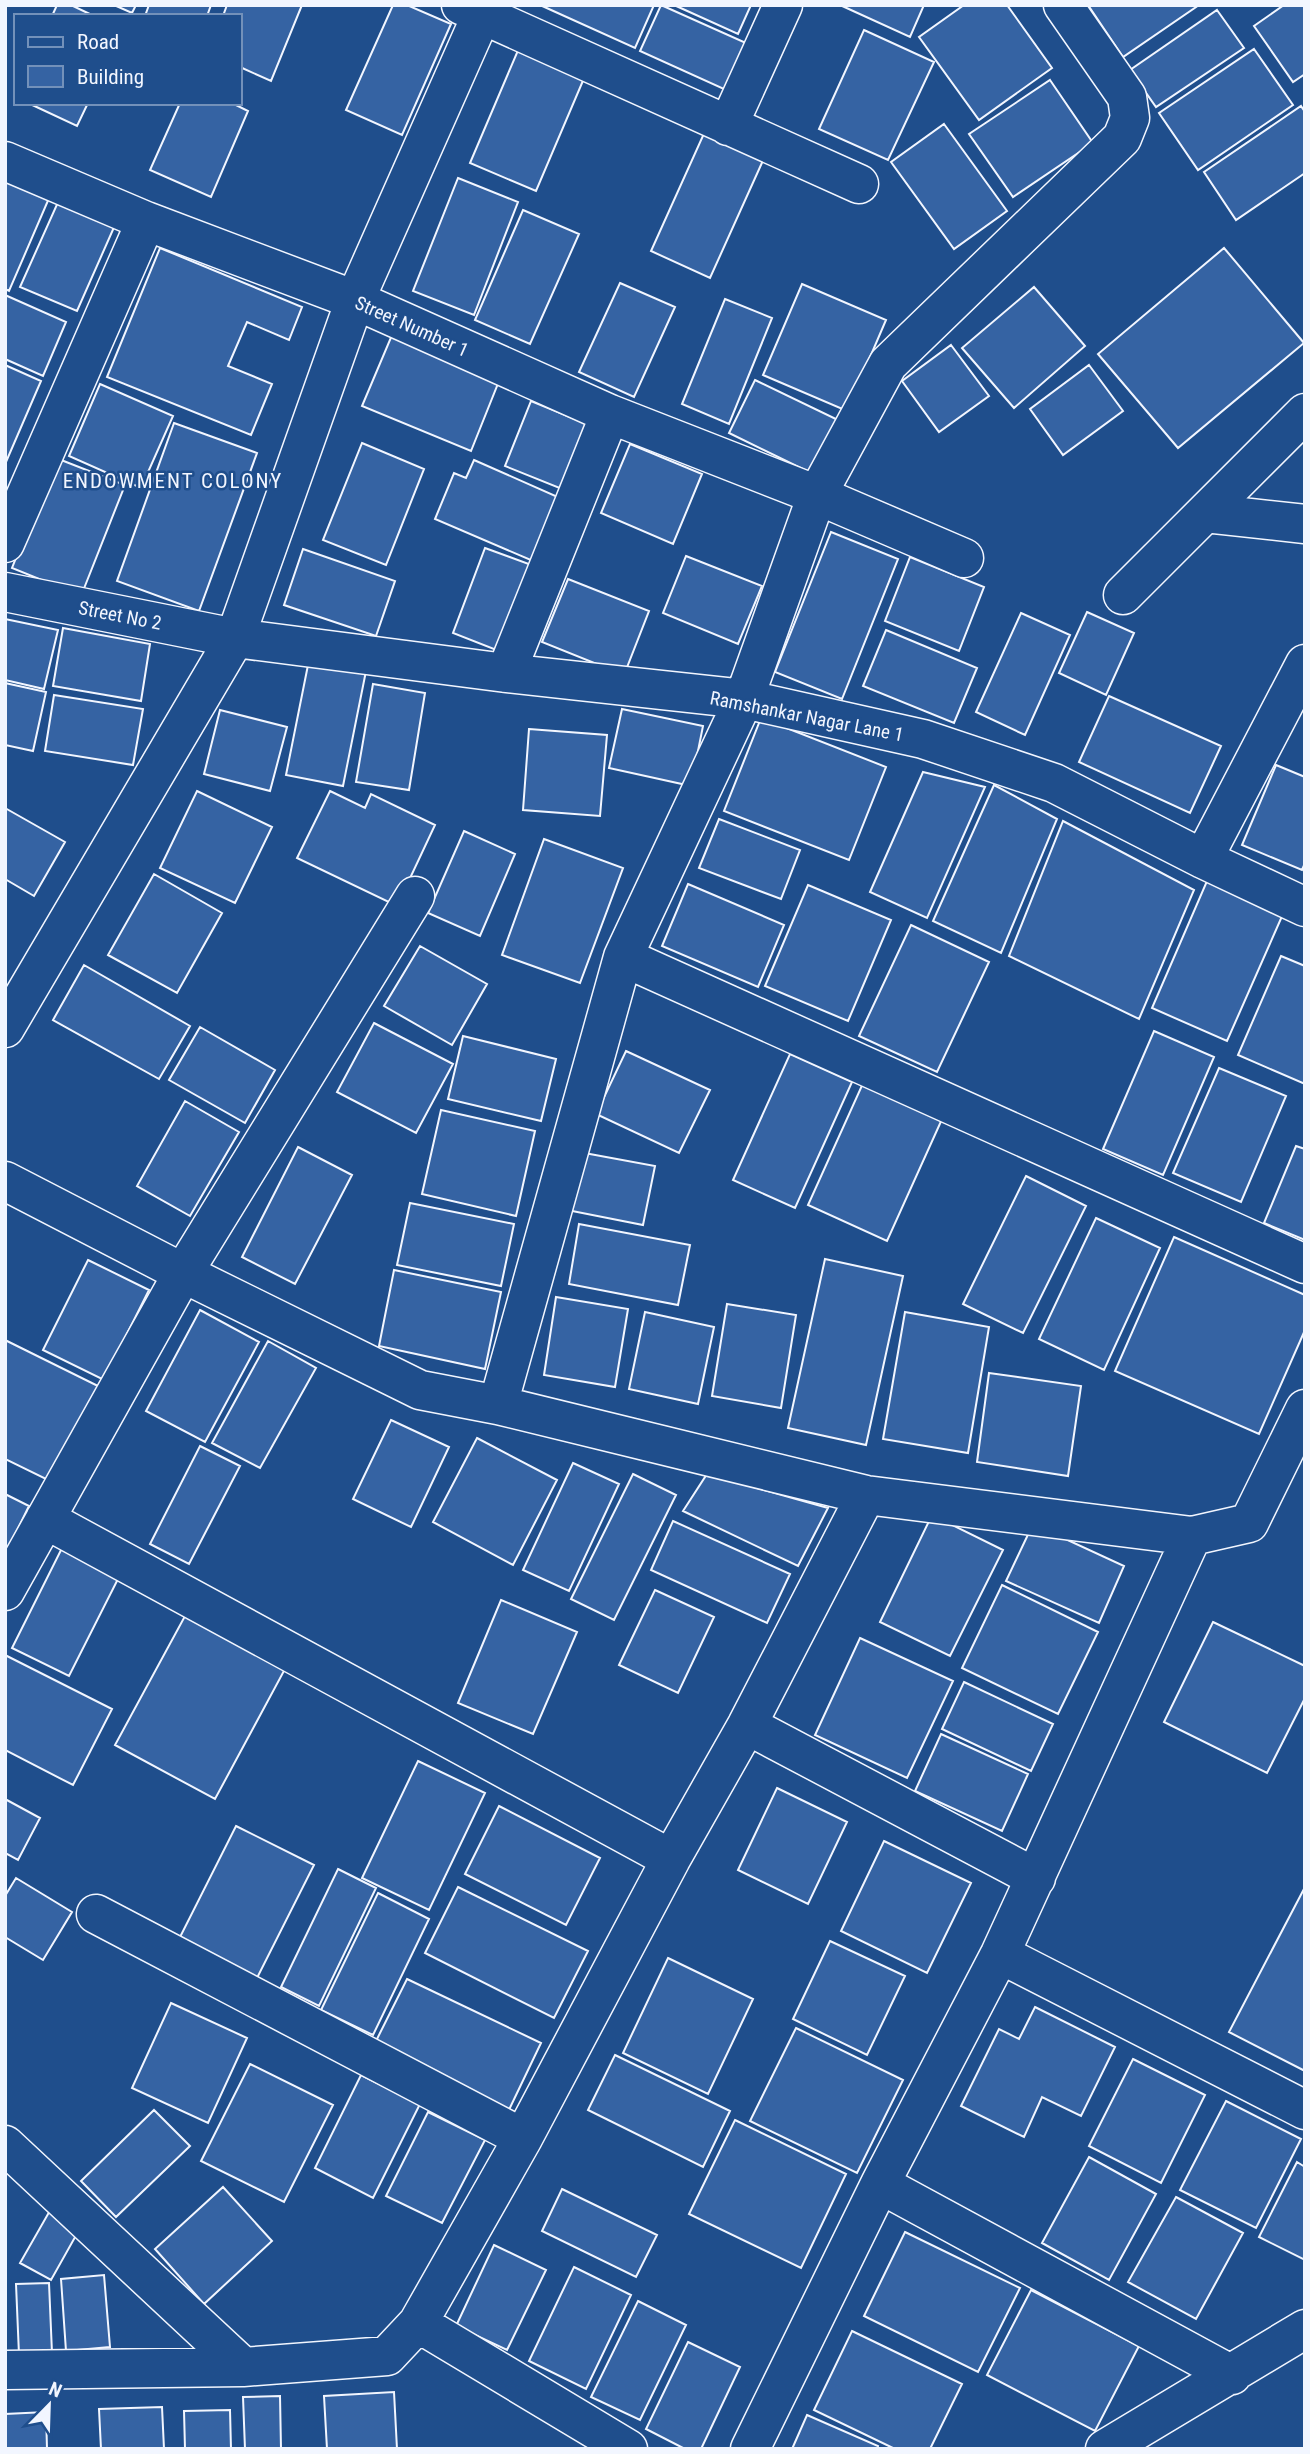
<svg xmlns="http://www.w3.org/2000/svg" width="1310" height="2454" font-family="'Roboto Condensed',sans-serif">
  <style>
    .building { fill: #3563a3; stroke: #f2f6ff; stroke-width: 2 }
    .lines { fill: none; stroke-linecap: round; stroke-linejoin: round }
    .minor-casing { stroke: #f2f6ff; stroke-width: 41 }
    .minor { stroke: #1f4e8c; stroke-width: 38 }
    .labels { text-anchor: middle; stroke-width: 5; stroke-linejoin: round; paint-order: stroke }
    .street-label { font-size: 19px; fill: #f2f6ff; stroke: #1f4e8c }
    .neighbourhood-label { font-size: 21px; letter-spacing: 2px; fill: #f2f6ff; stroke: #1f4e8c }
  </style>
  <rect width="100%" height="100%" fill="#1f4e8c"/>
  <path class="building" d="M57,5H71L94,16H52Z
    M114,5H136L132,13Z
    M149,5H211L207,16H145Z
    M227,5H302L271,81L240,67V16H223Z
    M393,5H407L451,24L402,135L346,110Z
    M540,5H654L635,48Z
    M661,5L746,43L726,90L640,51Z
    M674,5H751L738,34Z
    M840,5H924L910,37Z
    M964,5H1007L1052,68L979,120L919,37Z
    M1088,5H1199L1123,57Z
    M1284,5H1305V74L1293,82L1254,26Z
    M1217,10L1244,48L1156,107L1130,70Z
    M864,30L934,62L888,160L819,129Z
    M519,48L585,76L536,191L470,163Z
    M1254,49L1293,105L1198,170L1159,113Z
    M1050,80L1093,143L1013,197L969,134Z
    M28,103H88L77,126Z
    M180,103H232L248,111L211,197L150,170Z
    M1301,106L1305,112V173L1236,220L1204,172Z
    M944,124L1007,211L954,249L891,162Z
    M706,129L765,156L710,278L651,251Z
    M5,169L53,189L9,291L5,289Z
    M458,178L518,202L474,315L413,291Z
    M63,191L119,216L77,311L20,287Z
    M523,210L579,234L530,344L475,320Z
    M160,248L302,307L289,340L247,322L228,366L272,384L251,435L107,377Z
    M1224,248L1304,343L1178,448L1098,354Z
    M620,283L675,307L634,397L579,372Z
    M802,284L886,320L847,411L763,375Z
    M1034,287L1085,346L1014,408L962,348Z
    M5,295L66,322L43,376L5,359Z
    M725,299L772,318L729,424L682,404Z
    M392,335L499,381L471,451L362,406Z
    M951,345L989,396L939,432L902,381Z
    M5,365L41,381L6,462L5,461Z
    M1089,365L1123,411L1063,455L1030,409Z
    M755,380L838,420L813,474L729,433Z
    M100,384L173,416L141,488L69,456Z
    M531,401L587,424L562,489L505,466Z
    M174,423L257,453L199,611L117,581Z
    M362,443L424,469L386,565L323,540Z
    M630,444L702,474L673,544L601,513Z
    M56,458L125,485L81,596L12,568Z
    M474,460L560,498L533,561L435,519L454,473L466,478Z
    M831,532L898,559L842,699L775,672Z
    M485,548L537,567L504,653L453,633Z
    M303,549L395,581L376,636L284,605Z
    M686,556L762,586L738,644L663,613Z
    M910,557L984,587L959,651L885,621Z
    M568,579L649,611L624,675L542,642Z
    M1087,612L1134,633L1106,695L1059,673Z
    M1021,613L1070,635L1025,735L976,712Z
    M5,619L58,630L44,689L5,680Z
    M63,628L150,644L141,701L53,686Z
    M886,630L977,668L954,723L863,686Z
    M309,660L366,671L343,786L286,775Z
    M5,683L46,692L33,751L5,745Z
    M373,684L425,693L409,790L356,782Z
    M54,695L143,709L133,765L45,751Z
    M1109,696L1221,746L1190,813L1079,762Z
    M622,709L703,726L691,786L609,768Z
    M220,710L287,727L270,791L204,774Z
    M761,718L886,767L849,860L724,811Z
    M529,729L607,735L600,816L523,810Z
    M1276,765L1305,777V863L1302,870L1242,845Z
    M923,772L985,787L927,918L870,892Z
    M994,785L1057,819L1001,953L933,921Z
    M197,791L272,827L235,903L160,868Z
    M330,791L365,808L371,794L435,825L397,906L297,858Z
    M5,808L65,842L34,896L5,879Z
    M719,819L800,850L781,899L699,868Z
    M1063,821L1194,890L1139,1019L1009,956Z
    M464,831L515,854L480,936L428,913Z
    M544,839L623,868L580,983L502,955Z
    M154,874L222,913L177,993L108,955Z
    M1207,881L1283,914L1227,1041L1152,1008Z
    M688,884L784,925L758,987L662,946Z
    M808,885L891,920L848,1021L765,986Z
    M911,925L989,962L937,1072L859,1036Z
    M420,946L487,984L452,1045L384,1006Z
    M1281,956L1305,966V1084L1238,1055Z
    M84,965L190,1026L159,1079L53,1020Z
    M374,1023L453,1064L416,1133L337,1092Z
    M200,1027L275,1070L245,1123L169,1080Z
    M1154,1031L1214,1057L1163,1175L1103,1149Z
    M463,1036L556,1059L541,1121L448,1099Z
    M626,1051L710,1090L679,1153L596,1114Z
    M790,1054L852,1082L795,1208L733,1180Z
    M1219,1068L1286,1096L1241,1202L1173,1173Z
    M864,1081L943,1117L887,1241L808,1205Z
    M185,1101L239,1132L190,1216L137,1186Z
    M441,1110L535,1131L516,1216L422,1194Z
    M1296,1146L1305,1149V1240L1264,1223Z
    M298,1147L352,1175L295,1284L242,1257Z
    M579,1152L655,1166L643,1225L567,1210Z
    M1026,1176L1086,1206L1023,1333L963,1304Z
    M410,1203L514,1224L501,1286L397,1265Z
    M1096,1218L1160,1248L1104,1370L1039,1339Z
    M579,1224L690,1245L678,1305L569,1284Z
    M1174,1237L1305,1295V1330L1259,1434L1115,1371Z
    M825,1259L903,1276L866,1445L788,1428Z
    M88,1260L149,1290L104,1380L43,1350Z
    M394,1270L501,1292L485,1369L379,1346Z
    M556,1297L628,1309L615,1387L544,1375Z
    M727,1304L796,1315L781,1408L712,1396Z
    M200,1310L259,1342L205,1442L146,1411Z
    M645,1312L714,1327L698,1404L629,1389Z
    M905,1312L989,1327L968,1453L883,1439Z
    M5,1340L98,1386L50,1481L5,1459Z
    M268,1341L316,1368L260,1468L212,1443Z
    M989,1373L1081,1386L1068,1476L977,1462Z
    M391,1420L449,1447L411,1527L353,1499Z
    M477,1438L557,1480L513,1565L433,1522Z
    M200,1446L240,1466L189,1564L150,1544Z
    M573,1463L619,1484L569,1591L523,1570Z
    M633,1474L676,1495L614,1620L571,1599Z
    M707,1474L828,1508L798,1566L683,1511Z
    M5,1494L29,1506L5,1555Z
    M932,1515L1003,1550L950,1656L880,1622Z
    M673,1521L790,1574L767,1623L651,1570Z
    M1033,1524L1124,1566L1099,1623L1006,1581Z
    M62,1548L119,1577L69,1676L12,1648Z
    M1002,1585L1098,1632L1058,1714L962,1668Z
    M655,1590L714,1617L678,1693L619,1665Z
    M501,1600L577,1632L533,1734L458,1703Z
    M185,1616L285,1669L215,1799L115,1745Z
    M1213,1622L1305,1666V1698L1267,1773L1164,1722Z
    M860,1638L953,1681L907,1778L815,1735Z
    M5,1655L112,1709L73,1785L5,1750Z
    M964,1682L1053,1724L1031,1771L942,1729Z
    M941,1734L1028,1774L1002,1831L915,1791Z
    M418,1761L485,1793L429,1910L362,1878Z
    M777,1788L847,1822L808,1904L738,1870Z
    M5,1799L40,1818L18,1860L5,1853Z
    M499,1806L600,1858L566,1925L465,1874Z
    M236,1826L314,1865L256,1980L178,1941Z
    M884,1841L971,1883L927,1973L841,1931Z
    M338,1869L376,1888L319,2006L281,1987Z
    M16,1878L72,1912L43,1960L5,1937V1896Z
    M458,1887L588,1951L554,2018L425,1953Z
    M1305,1887V2071L1229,2032Z
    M378,1893L429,1919L373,2035L321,2010Z
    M830,1941L905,1976L867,2055L793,2019Z
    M668,1958L753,1999L708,2094L623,2053Z
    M407,1979L541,2043L506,2116L371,2051Z
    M171,2003L247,2038L208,2123L132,2088Z
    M1035,2007L1115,2047L1081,2116L1042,2097L1024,2137L961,2106L999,2029L1019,2039Z
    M796,2028L903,2080L857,2173L750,2121Z
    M615,2055L730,2111L703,2167L588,2110Z
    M1133,2059L1205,2095L1161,2183L1089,2146Z
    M250,2064L333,2105L284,2202L201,2161Z
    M361,2075L420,2104L373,2198L315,2168Z
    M1226,2101L1301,2139L1256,2228L1180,2190Z
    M154,2110L190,2146L116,2217L81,2181Z
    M428,2112L485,2140L442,2223L386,2196Z
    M735,2120L846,2174L801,2268L689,2214Z
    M1089,2157L1156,2194L1109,2280L1042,2243Z
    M1297,2162L1305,2167V2260L1259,2237Z
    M223,2187L272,2241L204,2304L155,2249Z
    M562,2189L657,2235L636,2277L542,2231Z
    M1176,2197L1243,2233L1196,2319L1128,2282Z
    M52,2207L83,2223L51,2280L20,2263Z
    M905,2232L1020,2288L978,2372L864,2316Z
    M494,2245L546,2270L507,2350L456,2326Z
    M574,2267L631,2295L586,2389L529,2361Z
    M104,2275L110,2347L66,2351L61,2279Z
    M49,2283L52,2353L19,2355L16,2284Z
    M1031,2290L1139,2346L1095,2431L987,2375Z
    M638,2301L686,2325L640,2420L591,2397Z
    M852,2331L962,2384L930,2449H895L814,2410Z
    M688,2342L740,2367L701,2449H685L646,2429Z
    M394,2392L397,2449H327L324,2396Z
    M280,2396L281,2449H245L243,2397Z
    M162,2407L164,2449H101L99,2409Z
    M230,2410L231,2449H185L184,2411Z
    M46,2412L47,2449H5V2414Z
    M807,2415L878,2446L877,2449H792Z"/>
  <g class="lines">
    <defs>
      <path id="minor" d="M461,5L859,184
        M728,126L783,5
        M5,161L146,221L355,300L610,414L817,495L964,558
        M1205,513L1305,524
        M5,543L146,221
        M5,592L235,638L506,673L744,699L923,739L1054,783L1203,859L1305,907
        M1123,595L1305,413
        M506,673L610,414
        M1203,859L1305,664
        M623,957L1305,1264
        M5,1028L235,638L355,300L486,5
        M5,1181L183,1273L420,1390L498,1405L866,1495L1192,1536
        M498,1405L623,957L744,699L817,495L888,364L1122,138L1130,118L1127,97L1063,5
        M45,1519L671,1859
        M5,1591L183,1273L415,896
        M747,1725L1036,1878
        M96,1914L523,2138
        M1000,1954L1305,2110
        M5,2145L243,2367
        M880,2184L1232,2375
        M418,2323L523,2138L671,1859L747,1725L866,1495
        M5,2370L243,2367L387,2356L418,2323L628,2449
        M750,2449L880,2184L1000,1954L1192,1536L1249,1523L1305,1409
        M1105,2449L1305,2329"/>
    </defs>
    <use href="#minor" class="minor-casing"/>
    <use href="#minor" class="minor"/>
  </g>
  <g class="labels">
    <g class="street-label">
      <text transform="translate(412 326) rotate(24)" y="7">Street Number 1</text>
      <text transform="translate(120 615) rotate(11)" y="7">Street No 2</text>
      <text transform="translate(807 716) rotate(11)" y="7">Ramshankar Nagar Lane 1</text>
    </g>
    <g class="neighbourhood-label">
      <text x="173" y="488">ENDOWMENT COLONY</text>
    </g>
  </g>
  <rect width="1310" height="2454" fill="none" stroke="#f2f6ff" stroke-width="14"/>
  <rect x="14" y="14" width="228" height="91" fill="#1f4e8c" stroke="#7391ba" stroke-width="2"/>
  <rect x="28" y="37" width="35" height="10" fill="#1f4e8c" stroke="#7391ba" stroke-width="2"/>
  <text x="77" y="49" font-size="21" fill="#f2f6ff">Road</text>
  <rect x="28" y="66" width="35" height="21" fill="#3563a3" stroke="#7391ba" stroke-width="2"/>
  <text x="77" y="84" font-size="21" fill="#f2f6ff">Building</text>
  <g transform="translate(49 2405) rotate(23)" stroke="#1f4e8c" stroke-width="5" paint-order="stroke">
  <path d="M0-5L12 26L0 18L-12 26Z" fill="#f2f6ff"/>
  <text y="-10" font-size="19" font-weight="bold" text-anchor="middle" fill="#f2f6ff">N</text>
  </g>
</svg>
